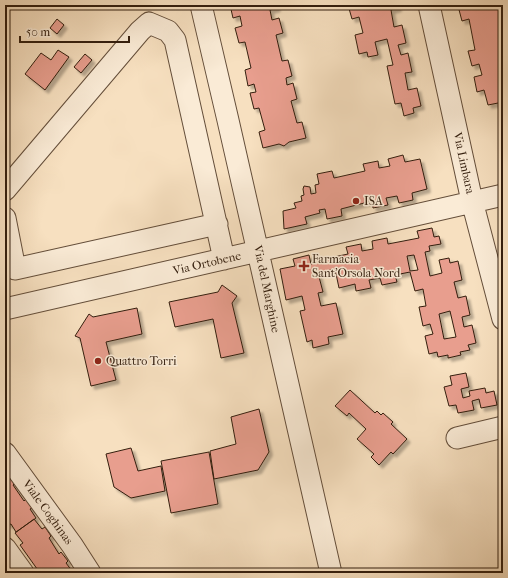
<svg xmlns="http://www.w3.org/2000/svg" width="508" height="578" font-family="'IM FELL French Canon',serif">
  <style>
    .building { fill: #e89e8e; stroke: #331e0e; fill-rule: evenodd; filter: url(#shadow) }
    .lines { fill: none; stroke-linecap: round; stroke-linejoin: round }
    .minor-casing { stroke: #644e3a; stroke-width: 23 }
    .minor { stroke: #faebd6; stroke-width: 21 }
    .poi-dot { fill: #8f2418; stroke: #faebd6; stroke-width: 1.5 }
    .labels { text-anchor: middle; stroke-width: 3; stroke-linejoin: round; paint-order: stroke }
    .street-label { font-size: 12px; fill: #331e0e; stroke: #faebd6 }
    .poi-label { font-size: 12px; fill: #331e0e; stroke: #faebd6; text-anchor: start }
  </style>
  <defs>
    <filter id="shadow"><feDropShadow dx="3.5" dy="3.5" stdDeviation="1" flood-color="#0004"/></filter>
  </defs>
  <rect width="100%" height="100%" fill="#f7e0c0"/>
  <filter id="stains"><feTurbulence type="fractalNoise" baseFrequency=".005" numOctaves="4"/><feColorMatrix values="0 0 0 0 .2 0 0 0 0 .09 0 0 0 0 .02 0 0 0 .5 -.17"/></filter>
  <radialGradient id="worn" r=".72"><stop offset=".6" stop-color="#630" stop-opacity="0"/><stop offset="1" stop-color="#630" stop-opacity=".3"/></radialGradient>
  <path class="building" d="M230,5H276L277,8L270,10L272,20L279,18L283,33L276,35L282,61L288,60L292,76L286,78L287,85L293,83L297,99L291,101L297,123L302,122L306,138L289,142L284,146L279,144L263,148L259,132L265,130L259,108L254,109L250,93L256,92L254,84L248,86L245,70L251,68L245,42L239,43L235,28L242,26L240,16L233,18Z
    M348,5H398V8L391,10L394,27L402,25L406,43L398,45L401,55L408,53L412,72L405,73L408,90L417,88L421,106L413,108L414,113L404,116L401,103L395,104L387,66L393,65L387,39L375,42L378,55L368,57L367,52L359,54L355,35L363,33L359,17L352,19Z
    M462,5H503V12L499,13L503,31V102L488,105L484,90L477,92L474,77L482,75L479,64L472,66L468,51L475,50L469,19L462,21L458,6Z
    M57,19L64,25L57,34L50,28Z
    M58,50L69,57L45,90L25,74L41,53L51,60Z
    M85,54L92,60L81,73L74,67Z
    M403,155L405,162L420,159L427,189L412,193L413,200L399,203L397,196L386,198L388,205L373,208L372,201L341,209L342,216L327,219L325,209L319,210L320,213L305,217L307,224L284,229L283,211L296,208L294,203L302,201L301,196L304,195L303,189L304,186L310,187L311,194L316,193L315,185L319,184L317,174L332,171L334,178L365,171L363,164L378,161L379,168L390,166L388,159Z
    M432,228L434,237L439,236L441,244L429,246L430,251L425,252L430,276L442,273L439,260L449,258L450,263L458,261L462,280L454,282L458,298L466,296L470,315L462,317L464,327L472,325L476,343L468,345L470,350L460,352L461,355L448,358V355L438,357L437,352L429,354L425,336L433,334L430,324L423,326L419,307L426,306L423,289L415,291L410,272L395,275L397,282L382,285L380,278L369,280L371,288L356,291L355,284L339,288L335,269L318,273L323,292L318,293L321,306L336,303L343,334L328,337L329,344L313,348L312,340L307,342L300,311L305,310L302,296L286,300L280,269L295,266L293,259L309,255L311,264L316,263L315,261L348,254L346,247L361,244L362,251L373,249L372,241L387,238L388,244L419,238L417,231ZM414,255L418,270L410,271L407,256ZM450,311L456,337L444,339L439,314Z
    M222,285L237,296L232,303L244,353L221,358L213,319L175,327L169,302L218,292Z
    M137,308L142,334L106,342L116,380L91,386L80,338L75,336L89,314L93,317Z
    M466,373L469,387L461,389L463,398L470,396L469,391L485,388L486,393L494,391L497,405L481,408L479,399L472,401L474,410L458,413L456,405L449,406L444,387L452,385L450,376Z
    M350,390L375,413L377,411L381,415L383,413L393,422L391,424L407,439L393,454L391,452L379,465L371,457L374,454L357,439L366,429L349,413L347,416L335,406Z
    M259,409L269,452L258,470L214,479L210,451L236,444L231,417Z
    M131,448L138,471L161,466L165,491L131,498L114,487L106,454Z
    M209,452L218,504L171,513L161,461Z
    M9,474L15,483L13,485L24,501L26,499L32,508L30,509L36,518L16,532L11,524L8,525L5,521V475L6,476Z
    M34,519L42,529L45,527L51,536L49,538L59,554L61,552L68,561L66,563L72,571L69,573H40L20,545L23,543L15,533Z"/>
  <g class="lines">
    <defs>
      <path id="minor" d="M201,5C246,194 287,384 331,573
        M429,5L472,201L503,319
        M5,190L140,31L149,23L168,31L175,40L224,259
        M5,218L15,269L217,224
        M5,309L503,195
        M457,438L503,427
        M5,453L72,545L90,573
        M5,548L23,573"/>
    </defs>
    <use href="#minor" class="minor-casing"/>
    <use href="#minor" class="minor"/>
  </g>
  <g class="poi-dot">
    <circle cx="356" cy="201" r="4"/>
    <path d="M302 260h4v4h4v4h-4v4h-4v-4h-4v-4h4z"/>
    <circle cx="98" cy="361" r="4"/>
  </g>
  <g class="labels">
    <g class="street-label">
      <text transform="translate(464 163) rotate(78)" y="4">Via Limbara</text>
      <text transform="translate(207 263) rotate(-13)" y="4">Via Ortobene</text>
      <text transform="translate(267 289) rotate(78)" y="4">Via del Marghine</text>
      <text transform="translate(48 512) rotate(54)" y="4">Viale Coghinas</text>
    </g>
    <g class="poi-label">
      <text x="364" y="205">ISA</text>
      <text x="312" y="263">Farmacia<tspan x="312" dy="14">Sant'Orsola Nord</tspan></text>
      <text x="106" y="365">Quattro Torri</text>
    </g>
  </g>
  <rect width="508" height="578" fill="none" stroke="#f7e0c0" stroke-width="20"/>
  <rect x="6" y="6" width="496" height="566" fill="none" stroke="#331e0e" stroke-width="2"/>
  <rect x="10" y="10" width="488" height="558" fill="none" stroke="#331e0e"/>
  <path d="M20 36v6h109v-6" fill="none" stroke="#331e0e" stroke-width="2"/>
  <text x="26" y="36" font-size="12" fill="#331e0e" stroke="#faebd6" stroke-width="3" paint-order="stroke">50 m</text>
  <rect width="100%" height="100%" filter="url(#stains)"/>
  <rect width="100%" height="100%" fill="url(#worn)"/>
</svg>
